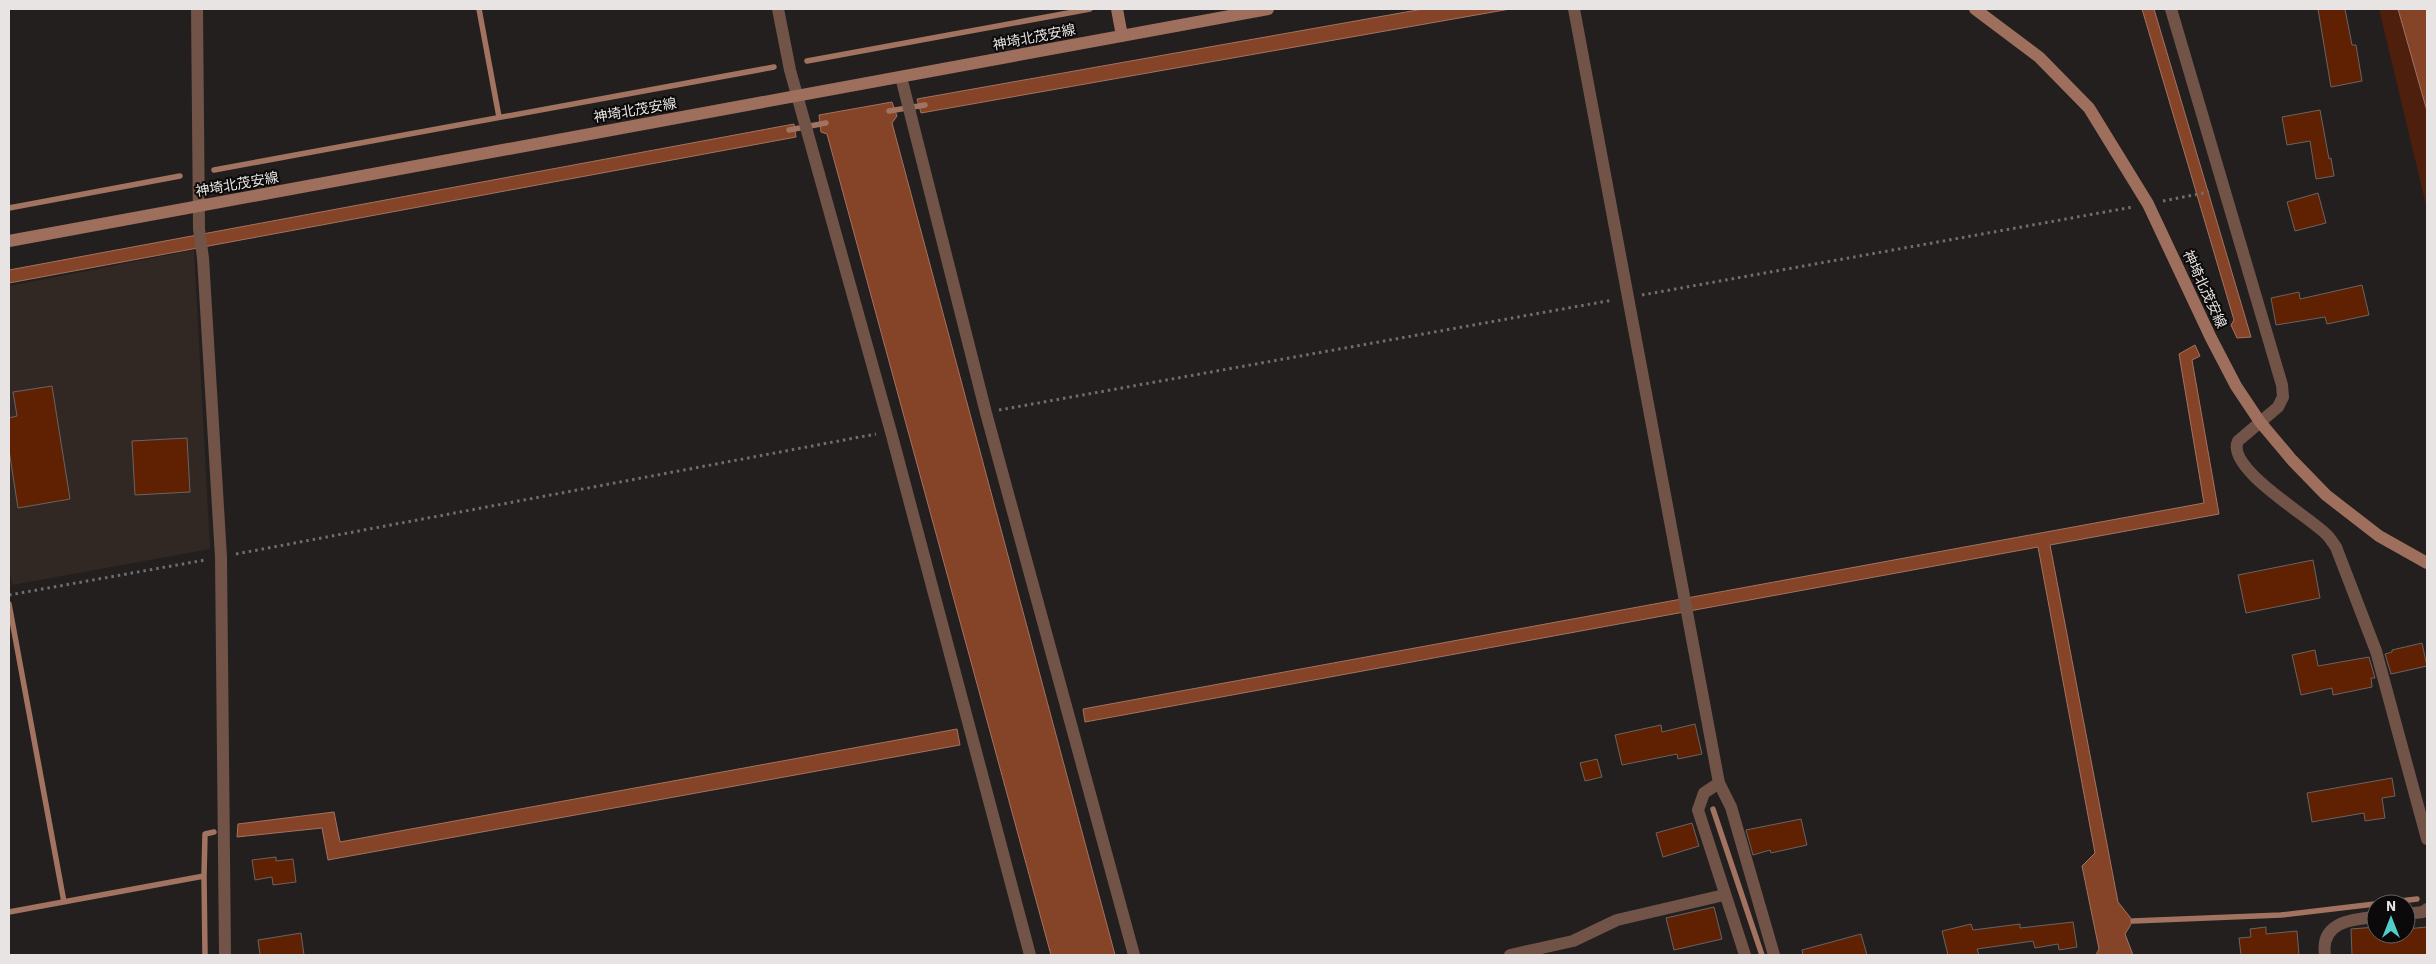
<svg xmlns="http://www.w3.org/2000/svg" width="2436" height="964" font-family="'IBM Plex Sans','Noto Sans JP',sans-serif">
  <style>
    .built { fill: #312824 }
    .green { fill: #4e1f0c }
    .water { fill: #854328; stroke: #a27360 }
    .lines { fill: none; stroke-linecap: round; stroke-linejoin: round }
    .stream { stroke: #a27360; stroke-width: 5.5 }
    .building { fill: #602103; stroke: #686462 }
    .path { stroke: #716e6d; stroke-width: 3; stroke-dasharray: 2.5 4; stroke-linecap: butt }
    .street { stroke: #715347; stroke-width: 12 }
    .secondary { stroke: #9f6f5d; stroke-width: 12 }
    .labels { text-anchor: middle; stroke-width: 4; stroke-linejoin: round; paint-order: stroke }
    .street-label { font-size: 14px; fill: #e7e4e3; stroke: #0b0909 }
  </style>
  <rect width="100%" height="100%" fill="#231f1e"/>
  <path class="built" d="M194,250L210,549L12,585L9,568V286Z"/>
  <path class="green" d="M2379,9H2398L2427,111V209Z"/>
  <path class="water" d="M1423,9H1510L921,113L917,99Z
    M2142,9H2154L2251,337L2237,338L2231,325L2234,320Z
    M2398,9H2427V111Z
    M892,102L897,116L892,123L1115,955H1051L827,134L821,132L819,115Z
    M794,124L796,137L9,283V270Z
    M2195,345L2200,356L2192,360L2219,514L2050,545L2118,902L2133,921L2125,934L2133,955H2096L2099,949L2082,866L2095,853L2038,547L1085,722L1083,709L2204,503L2179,354Z
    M957,729L960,745L328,860L322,828L237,837L238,824L334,812L340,842Z"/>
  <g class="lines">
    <path class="stream" d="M479,9L499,117
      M807,61L1090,9
      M889,111L925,105
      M789,130L826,123
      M214,170L774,67
      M9,208L180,176
      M9,604L64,902
      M1713,809L1762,955
      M204,876L205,955
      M9,912L204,876L205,834L214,832
      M2133,921L2281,915L2417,899"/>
  </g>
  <path class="building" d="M2318,9H2345L2352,45H2356L2362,81L2331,87Z
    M2320,110L2329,159L2331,158L2334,176L2316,179L2310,141L2287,145L2282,117Z
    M2318,193L2326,223L2295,231L2287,202Z
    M2362,285L2369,315L2327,324L2325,317L2276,325L2271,298L2299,292L2300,299Z
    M52,386L70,499L18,508L9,450V418L17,416L13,392Z
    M187,438L190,492L135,495L132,441Z
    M2313,560L2320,598L2246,613L2238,575Z
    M2422,643L2427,666L2391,674L2385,654L2392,652V650Z
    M2315,650L2318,666L2369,657L2375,678H2371L2372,687L2333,695L2332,688L2301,695L2292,655Z
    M1695,724L1702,754L1678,759L1677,754L1622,765L1615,735L1661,725L1662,732Z
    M1597,759L1602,777L1585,781L1580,763Z
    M2392,778L2395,796L2382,798L2385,818L2365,821L2364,813L2312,822L2307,793Z
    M1801,819L1807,845L1771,853L1770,850L1753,855L1746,830Z
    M1692,823L1699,846L1663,857L1656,833Z
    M276,857V861L293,859L296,882L273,885L272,877L255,880L252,860Z
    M1714,907L1722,939L1674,950L1666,918Z
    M2073,922L2077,947L2059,950L2058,944L2035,948L2033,941L1977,949L1979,955H1948L1942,931L1971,924L1973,930L2020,924V928Z
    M2266,927V934L2297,931L2299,955H2241L2239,938L2251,937L2250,929Z
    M2376,927V934H2406V929L2427,927V955H2352L2351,929Z
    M301,933L304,955H260L258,940Z
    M1861,934L1867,955H1803L1802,950Z"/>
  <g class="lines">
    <path class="path" d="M2163,201L2209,192
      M1642,295L2133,207
      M999,410L1613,300
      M236,554L876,434
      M9,595L205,560"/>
    <path class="street" d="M197,9L199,229L203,258L221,557L225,955
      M778,9L790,70L891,432L1030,955
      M1574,9L1719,783L1704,793L1698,810L1745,955
      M2171,9L2282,385L2283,397L2278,407L2238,441C2225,468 2310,517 2327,535C2330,538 2333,543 2336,547L2376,651L2427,839
      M901,77L986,413L1134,955
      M1719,783L1731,807L1774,955
      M2406,914L2423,912L2427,909
      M1510,955L1573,941L1617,920L1724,895
      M2325,955C2320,922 2352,919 2376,917"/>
    <path class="secondary" d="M1117,9L1122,36
      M1975,9L2039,57L2089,108L2148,204L2211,338L2236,386L2260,422L2292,460L2326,495L2379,536L2427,563
      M9,241L1268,9"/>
  </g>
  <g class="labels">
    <g class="street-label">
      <text transform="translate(1034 37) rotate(-11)" y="5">神埼北茂安線</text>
      <text transform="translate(635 110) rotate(-10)" y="5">神埼北茂安線</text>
      <text transform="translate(237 184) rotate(-10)" y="5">神埼北茂安線</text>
      <text transform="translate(2205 289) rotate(65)" y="5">神埼北茂安線</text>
    </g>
  </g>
  <rect width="2436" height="964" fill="none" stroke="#e7e4e3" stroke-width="20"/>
  <g transform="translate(2391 919)"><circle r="24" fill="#0b0909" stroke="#636160"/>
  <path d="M0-4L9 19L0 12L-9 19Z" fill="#53cdc9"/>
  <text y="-8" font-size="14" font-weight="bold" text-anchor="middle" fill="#e7e4e3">N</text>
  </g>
</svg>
